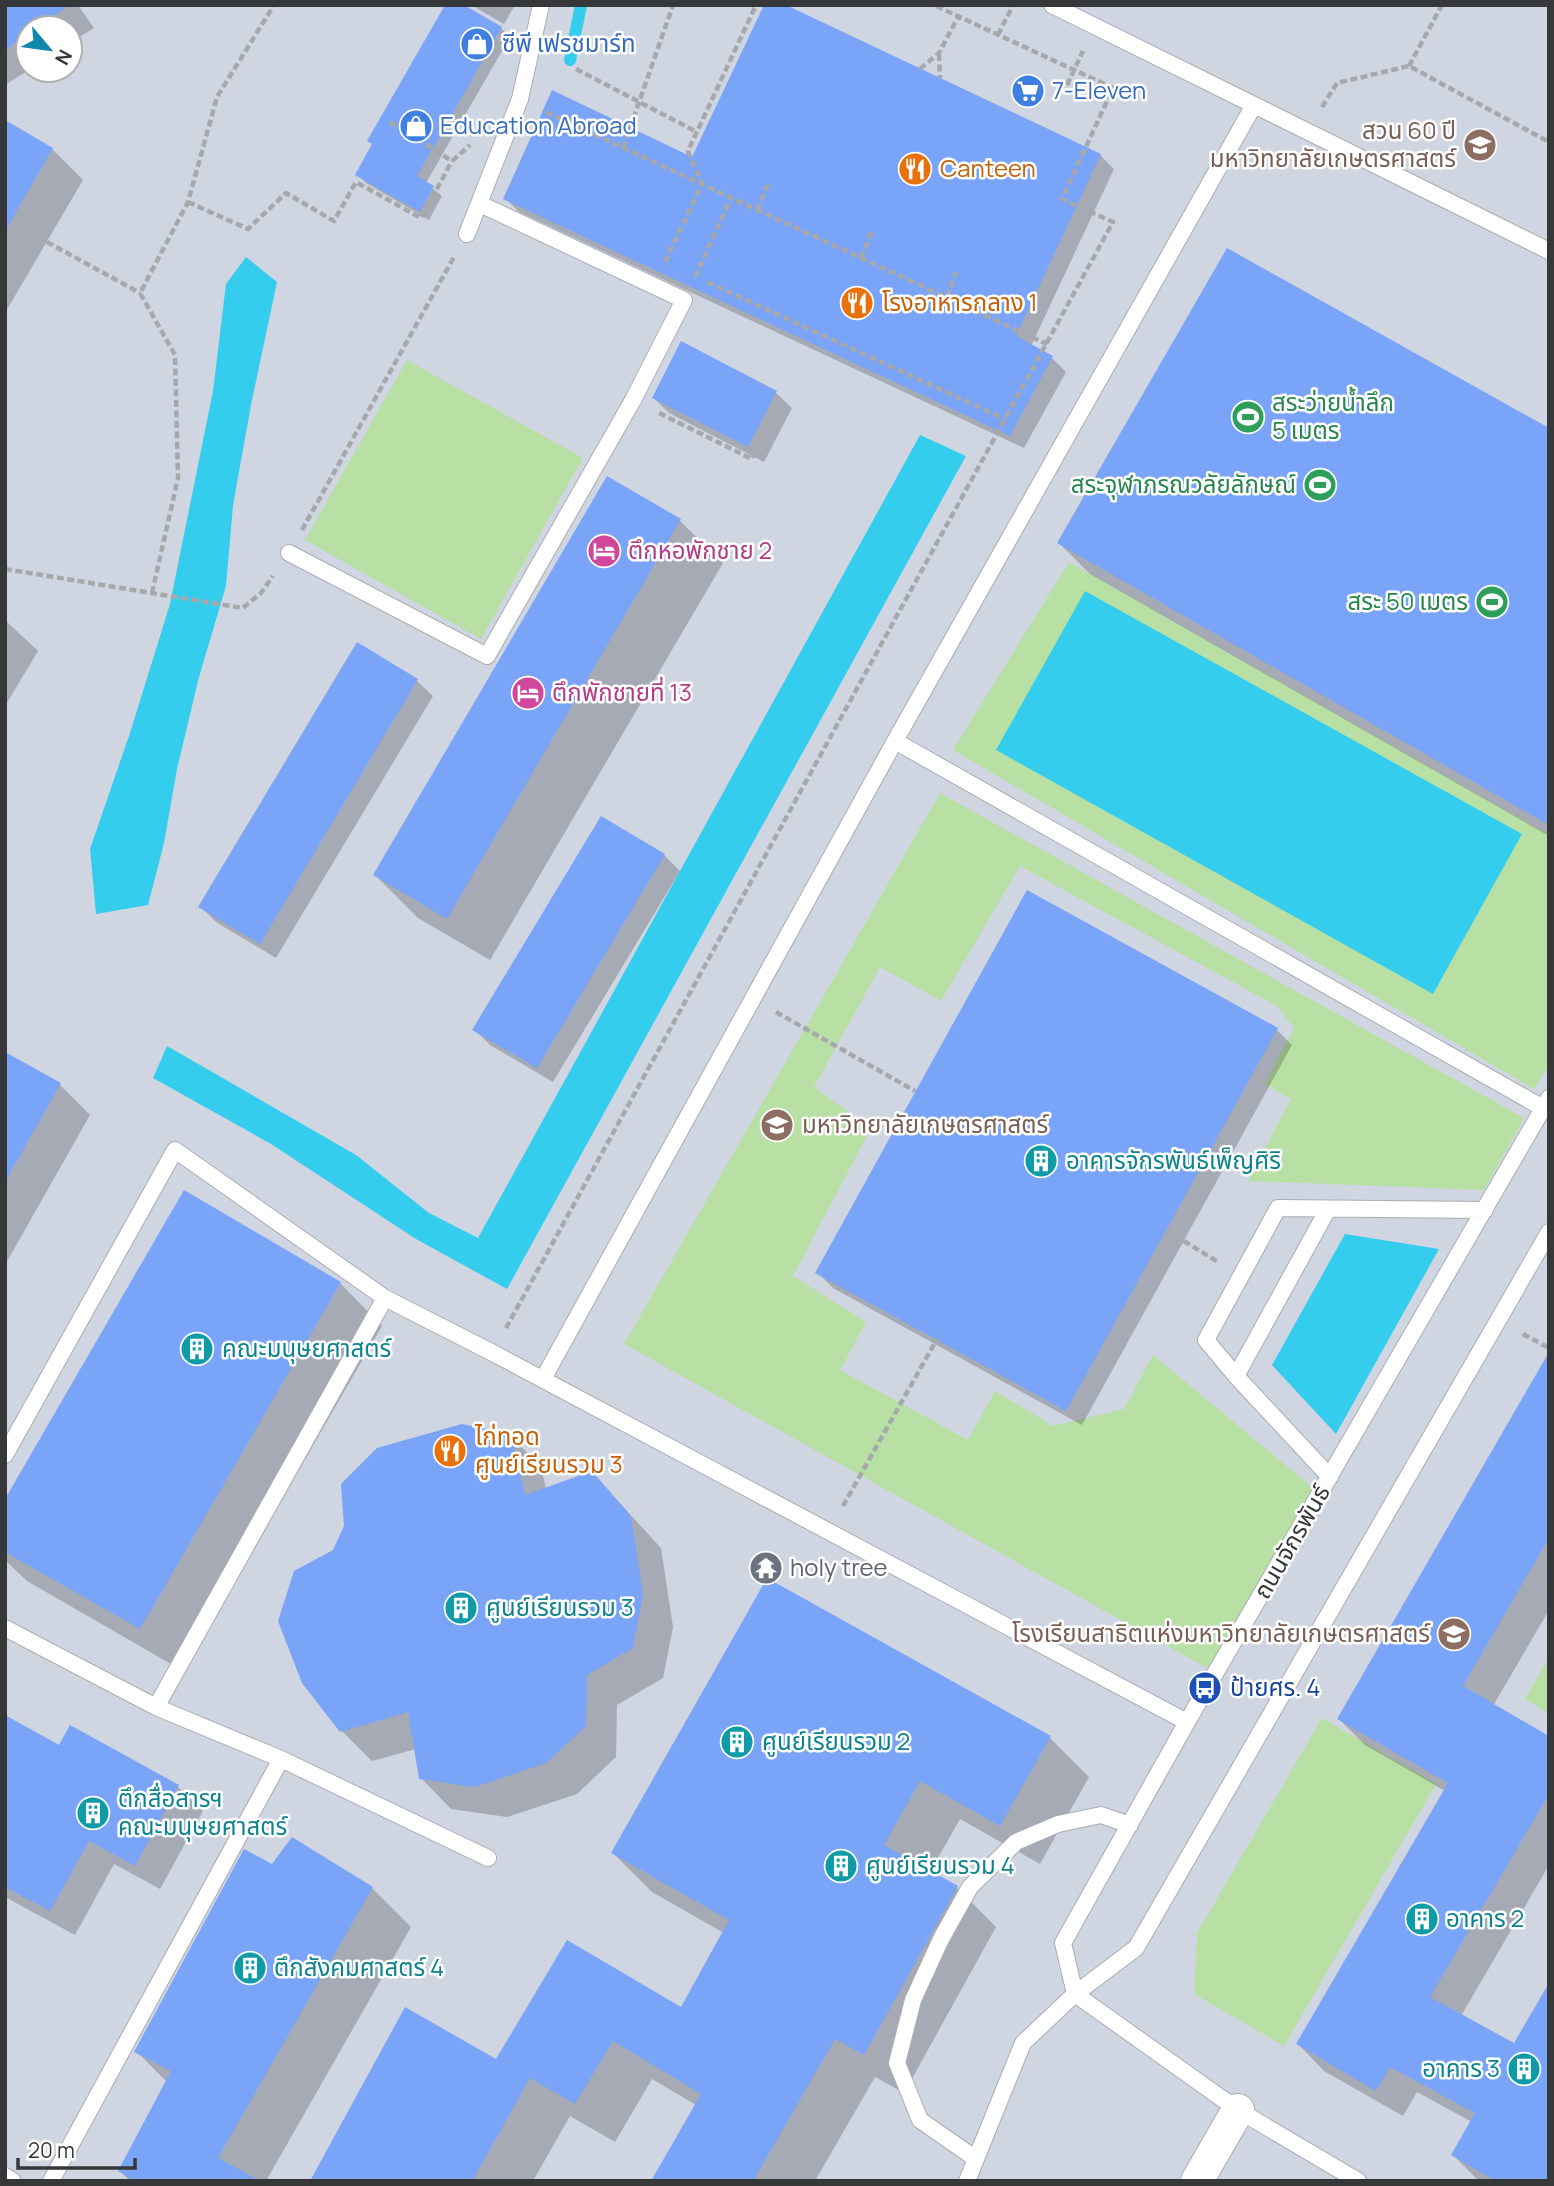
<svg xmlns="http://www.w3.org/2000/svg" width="1554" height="2186" font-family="Manrope,'Noto Sans Thai',sans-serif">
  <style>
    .built { fill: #cfd5e1; fill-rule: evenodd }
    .green { fill: #b9e0a4 }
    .water { fill: #35cdee }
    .shadow { fill: #0003 }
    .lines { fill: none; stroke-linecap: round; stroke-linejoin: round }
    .stream { stroke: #35cdee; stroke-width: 12 }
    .building { fill: #7aa4f7 }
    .lane-casing { stroke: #aaadb2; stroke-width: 18 }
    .street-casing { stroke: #aaadb2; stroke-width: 34 }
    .path { stroke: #a6a8ac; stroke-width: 4.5; stroke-dasharray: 7 3.5; stroke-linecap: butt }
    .lane { stroke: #fff; stroke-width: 16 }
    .street { stroke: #fff; stroke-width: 32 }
    .labels { text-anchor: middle; stroke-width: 5; stroke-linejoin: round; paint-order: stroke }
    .shop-label { font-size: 24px; fill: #366cbe; stroke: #fff; text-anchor: start }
    .education-label { font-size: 24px; fill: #785e54; stroke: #fff; text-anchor: end }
    .food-label { font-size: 24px; fill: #c56008; stroke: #fff; text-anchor: start }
    .leisure-label { font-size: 24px; fill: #27864d; stroke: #fff; text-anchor: end }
    .hotel-label { font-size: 24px; fill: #b23c85; stroke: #fff; text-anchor: start }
    .culture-label { font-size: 24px; fill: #0d838f; stroke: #fff; text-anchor: start }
    .street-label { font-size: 24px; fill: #363739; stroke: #fff }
    .worship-label { font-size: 24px; fill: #5b616d; stroke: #fff; text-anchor: start }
    .transit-label { font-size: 24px; fill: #164399; stroke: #fff; text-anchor: start }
  </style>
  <rect width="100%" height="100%" fill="#dfe2e7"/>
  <path class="built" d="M5,5H1549V2181H5ZM28,28H70V70H28Z"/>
  <path class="green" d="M407,360L583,458L481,639L305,540Z
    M1069,562L1549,835V1064L1534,1089L953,750Z
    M940,793L1524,1118L1484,1190L1248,1181L1291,1099L1265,1084L1294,1028L1277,1006L1020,866L941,1001L880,967L814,1087L871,1128L793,1276L866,1322L840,1370L968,1440L995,1391L1053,1426L1124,1409L1153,1355L1313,1488L1211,1670L624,1344Z
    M1549,1658V1713L1525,1699Z
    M1322,1718L1436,1784L1284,2046L1194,1994L1197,1933Z"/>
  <path class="water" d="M246,257L277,282L251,405L233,505L226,586L199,677L177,769L164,843L148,905L96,914L90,849L130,733L170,604L213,391L226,284Z
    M920,435L966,456L507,1289L416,1239L271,1144L153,1078L167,1046L356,1155L429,1213L478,1238Z
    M1085,591L1522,834L1433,994L996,750Z
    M1345,1234L1439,1249L1336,1434L1272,1365Z"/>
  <path class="shadow" d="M5,5H78L94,28L70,43V28H28L29,70L5,85Z
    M471,5H515L504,24Z
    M782,5L1100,155L1114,169L1031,346L1052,358L1066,372L1024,448L519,212L505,198L693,159Z
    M501,28L510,37L426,183L442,196L429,220L366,183L357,175Z
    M5,122L52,149L83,180L5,313Z
    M776,393L792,408L764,462L669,413L654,398Z
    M1549,430V836L1090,574L1059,543Z
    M608,478L680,521L723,563L490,960L418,918L375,875Z
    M5,620L38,651L5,706Z
    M357,645L417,681L433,696L276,958L216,922L201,907Z
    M664,855L680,871L553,1082L490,1045L474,1029Z
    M1277,1030L1292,1045L1082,1425L833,1288L817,1272Z
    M5,1054L60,1085L90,1115L5,1265Z
    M340,1283L382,1326L183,1671L27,1581L5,1560V1502Z
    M1549,1356V1610L1493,1706L1549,1738V1865L1461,2016L1515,2046L1549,2181H1479L1453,2155L1472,2122L1417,2092L1403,2116L1324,2071L1298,2044L1445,1791L1365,1745L1339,1719Z
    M510,1436L541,1466L546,1489L592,1473L661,1548L673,1627L663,1678L617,1705L616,1757L577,1794L507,1817L451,1809L421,1778L416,1749L372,1761L341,1730L334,1551Z
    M767,1580L1050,1738L1089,1777L1040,1864L960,1819L930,1872L957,1888L996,1927L904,2093L875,2077L815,2181H653L696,2105L652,2079L615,2142L570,2116L533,2181H312L497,2061L681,2009L724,1933L652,1892L613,1853Z
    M5,1717L59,1748L71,1727L178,1787L203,1811L160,1889L114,1864L75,1935L5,1897Z
    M272,1866L372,1888L411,1927L266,2181H130L120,2171L167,2082L136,2051Z"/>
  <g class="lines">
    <path class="stream" d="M570,60L581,5"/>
  </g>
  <path class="building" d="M5,5H69L37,28H28V34L5,50Z
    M445,5H464L502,27L417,176L434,186L420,212L355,175L372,144L367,141Z
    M764,5H786L1101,154L1016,336L1053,356L1010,436L503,199L552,90L692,157Z
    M5,120L53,148L5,231Z
    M1227,248L1549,428V825L1057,543Z
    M681,341L777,391L748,447L652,398Z
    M607,476L681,519L447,919L373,875Z
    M357,642L418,679L260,944L198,907Z
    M601,816L665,854L537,1068L472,1030Z
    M1027,890L1278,1028L1066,1411L815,1273Z
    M5,1052L61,1083L5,1182Z
    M184,1190L341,1282L140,1629L5,1552V1499Z
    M1549,1352V1538L1463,1686L1549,1736V1794L1430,1997L1514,2043L1549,1983V2181H1496L1451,2155L1475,2113L1390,2067L1376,2091L1296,2044L1448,1783L1337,1719Z
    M462,1424L511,1434L525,1495L592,1471L631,1516L643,1595L633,1648L587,1675L586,1726L546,1763L475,1787L419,1779L408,1712L340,1732L302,1683L278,1621L294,1571L333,1550L344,1526L341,1484L377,1448Z
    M767,1578L1051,1736L1000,1826L920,1781L884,1845L958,1886L864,2055L835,2039L753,2181H651L701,2094L613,2041L575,2104L530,2078L472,2181H310L405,2007L496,2059L567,1940L681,2007L729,1920L611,1853Z
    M5,1715L59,1745L70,1725L179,1785L135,1866L89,1841L50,1911L5,1887Z
    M292,1837L373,1887L218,2158L260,2181H135L118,2171L171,2071L134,2052L244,1849L272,1864Z"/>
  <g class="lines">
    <defs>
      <path id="lane" d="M1052,5L1549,251
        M467,234L520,99L541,5
        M289,553L487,656L633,400L684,300L480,204
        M895,741L1543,1108
        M1236,1376L1328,1209
        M543,1379L895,741L1254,105
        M5,1455L175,1150L385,1298L493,1353L1187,1722
        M1330,1477L1236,1376L1206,1340L1278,1208L1485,1210
        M5,1628L156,1707L281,1759L488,1858
        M156,1707L385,1298
        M976,2159L920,2120L897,2063L913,2000L941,1939L970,1887L1016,1842L1058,1824L1101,1815L1130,1825
        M5,2176L13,2181
        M51,2181L281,1759
        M967,2181L1023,2043L1075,1994L1136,1948L1549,1232
        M1358,2181L1238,2110L1075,1994L1063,1943L1187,1722L1549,1098"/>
      <path id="street" d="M1197,2181L1238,2110"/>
    </defs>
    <use href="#lane" class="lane-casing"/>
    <use href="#street" class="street-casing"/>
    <path class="path" d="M998,35L1013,5
      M939,54L940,78
      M1409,66L1442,5
      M576,69L697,132
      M920,69L939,53L958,17
      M1067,85L1083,51
      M1322,107L1337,83L1409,66L1549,142
      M546,112L1047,344
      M390,122L452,161L470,145
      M623,148L673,5
      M188,202L248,229L286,193L334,221L356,182L421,218L452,161
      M757,210L768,184
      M47,242L140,293
      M861,258L872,232
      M665,262L702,184L688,151L756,5
      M695,277L731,198
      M707,282L1005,419
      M947,297L956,272
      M659,413L752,459L770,422
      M302,530L454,257
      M5,569L243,608L261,593L273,576
      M152,593L178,478L175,355L140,293L188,202L217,97L274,5
      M776,1012L915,1091
      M1166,1230L1218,1262
      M506,1328L1113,222L1062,199L1113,88L934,5
      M1523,1334L1549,1348
      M843,1506L937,1339"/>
    <use href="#lane" class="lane"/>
    <use href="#street" class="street"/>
  </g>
  <defs>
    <symbol id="shop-disc" viewBox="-11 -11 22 22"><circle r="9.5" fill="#3f7fe0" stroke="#fff"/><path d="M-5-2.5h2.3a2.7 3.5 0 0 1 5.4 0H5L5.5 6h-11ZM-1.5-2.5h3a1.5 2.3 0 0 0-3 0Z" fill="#fff"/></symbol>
    <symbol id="supermarket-disc" viewBox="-11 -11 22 22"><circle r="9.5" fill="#3f7fe0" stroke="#fff"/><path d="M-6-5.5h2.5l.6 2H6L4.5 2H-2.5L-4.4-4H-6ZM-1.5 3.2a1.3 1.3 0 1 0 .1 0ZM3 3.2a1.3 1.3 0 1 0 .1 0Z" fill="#fff"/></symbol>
    <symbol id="university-disc" viewBox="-11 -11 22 22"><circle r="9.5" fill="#8d6e63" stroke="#fff"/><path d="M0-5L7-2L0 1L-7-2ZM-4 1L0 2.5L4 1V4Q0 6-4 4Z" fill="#fff"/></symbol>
    <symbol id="restaurant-disc" viewBox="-11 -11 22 22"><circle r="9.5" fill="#e8710a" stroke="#fff"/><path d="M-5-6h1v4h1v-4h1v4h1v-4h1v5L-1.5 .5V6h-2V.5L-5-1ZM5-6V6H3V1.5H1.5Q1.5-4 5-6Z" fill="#fff"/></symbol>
    <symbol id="stadium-disc" viewBox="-11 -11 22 22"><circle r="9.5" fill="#2e9e5b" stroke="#fff"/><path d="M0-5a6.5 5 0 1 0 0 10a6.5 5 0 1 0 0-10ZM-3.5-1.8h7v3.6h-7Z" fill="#fff"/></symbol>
    <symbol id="hotel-disc" viewBox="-11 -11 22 22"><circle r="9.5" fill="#d1479c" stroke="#fff"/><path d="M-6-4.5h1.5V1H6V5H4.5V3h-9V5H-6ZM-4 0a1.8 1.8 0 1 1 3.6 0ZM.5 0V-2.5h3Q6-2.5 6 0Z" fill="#fff"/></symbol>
    <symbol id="building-disc" viewBox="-11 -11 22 22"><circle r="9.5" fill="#0f9aa8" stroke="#fff"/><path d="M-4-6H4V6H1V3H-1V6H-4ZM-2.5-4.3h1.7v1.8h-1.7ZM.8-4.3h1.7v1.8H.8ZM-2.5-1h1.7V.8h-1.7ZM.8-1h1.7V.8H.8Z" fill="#fff"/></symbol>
    <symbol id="temple-disc" viewBox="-11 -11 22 22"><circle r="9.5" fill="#6b7280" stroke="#fff"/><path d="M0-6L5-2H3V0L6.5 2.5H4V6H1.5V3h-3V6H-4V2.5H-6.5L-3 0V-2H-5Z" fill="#fff"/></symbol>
    <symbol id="school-disc" viewBox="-11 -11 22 22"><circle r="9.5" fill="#8d6e63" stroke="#fff"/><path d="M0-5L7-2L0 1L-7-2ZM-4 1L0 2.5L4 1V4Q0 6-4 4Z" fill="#fff"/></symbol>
    <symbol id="bus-disc" viewBox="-11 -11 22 22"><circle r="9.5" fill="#1a4fb4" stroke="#fff"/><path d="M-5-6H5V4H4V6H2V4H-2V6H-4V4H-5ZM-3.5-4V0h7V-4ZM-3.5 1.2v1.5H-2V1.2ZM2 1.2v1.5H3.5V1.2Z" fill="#fff"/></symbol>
  </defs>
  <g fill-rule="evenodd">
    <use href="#shop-disc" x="458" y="25" width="38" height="38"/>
    <use href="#supermarket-disc" x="1009" y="72" width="38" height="38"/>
    <use href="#shop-disc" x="397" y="107" width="38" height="38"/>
    <use href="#university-disc" x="1461" y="126" width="38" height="38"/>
    <use href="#restaurant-disc" x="896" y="150" width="38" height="38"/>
    <use href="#restaurant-disc" x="838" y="284" width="38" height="38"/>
    <use href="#stadium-disc" x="1229" y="398" width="38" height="38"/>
    <use href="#stadium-disc" x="1301" y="466" width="38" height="38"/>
    <use href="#hotel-disc" x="585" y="532" width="38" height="38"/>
    <use href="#stadium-disc" x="1473" y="583" width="38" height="38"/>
    <use href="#hotel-disc" x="509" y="674" width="38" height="38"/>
    <use href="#university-disc" x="758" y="1106" width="38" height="38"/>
    <use href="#building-disc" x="1022" y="1142" width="38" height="38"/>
    <use href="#building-disc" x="178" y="1330" width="38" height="38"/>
    <use href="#restaurant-disc" x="431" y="1432" width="38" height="38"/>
    <use href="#temple-disc" x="747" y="1549" width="38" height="38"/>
    <use href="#building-disc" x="442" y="1589" width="38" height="38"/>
    <use href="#school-disc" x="1435" y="1615" width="38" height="38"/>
    <use href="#bus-disc" x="1186" y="1669" width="38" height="38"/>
    <use href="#building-disc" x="718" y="1723" width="38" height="38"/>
    <use href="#building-disc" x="74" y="1794" width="38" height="38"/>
    <use href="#building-disc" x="822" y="1847" width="38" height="38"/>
    <use href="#building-disc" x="1403" y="1900" width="38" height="38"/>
    <use href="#building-disc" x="231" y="1949" width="38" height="38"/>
    <use href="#building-disc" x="1505" y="2050" width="38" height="38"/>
  </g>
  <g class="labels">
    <g class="shop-label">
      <text x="502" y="52">ซีพี เฟรชมาร์ท</text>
      <text x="1052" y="99">7-Eleven</text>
      <text x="440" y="134">Education Abroad</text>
    </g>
    <g class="education-label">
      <text x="1456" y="139">สวน 60 ปี<tspan x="1456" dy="28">มหาวิทยาลัยเกษตรศาสตร์</tspan></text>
      <text x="802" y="1133" text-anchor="start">มหาวิทยาลัยเกษตรศาสตร์</text>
      <text x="1430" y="1642">โรงเรียนสาธิตแห่งมหาวิทยาลัยเกษตรศาสตร์</text>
    </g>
    <g class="food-label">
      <text x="940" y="177">Canteen</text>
      <text x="882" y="311">โรงอาหารกลาง 1</text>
      <text x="475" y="1445">ไก่ทอด<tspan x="475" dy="28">ศูนย์เรียนรวม 3</tspan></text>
    </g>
    <g class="leisure-label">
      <text x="1272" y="411" text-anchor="start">สระว่ายน้ำลึก<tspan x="1272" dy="28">5 เมตร</tspan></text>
      <text x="1296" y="493">สระจุฬาภรณวลัยลักษณ์</text>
      <text x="1468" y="610">สระ 50 เมตร</text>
    </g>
    <g class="hotel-label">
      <text x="628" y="559">ตึกหอพักชาย 2</text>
      <text x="552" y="701">ตึกพักชายที่ 13</text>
    </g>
    <g class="culture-label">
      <text x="1066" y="1169">อาคารจักรพันธ์เพ็ญศิริ</text>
      <text x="222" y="1357">คณะมนุษยศาสตร์</text>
      <text x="486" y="1616">ศูนย์เรียนรวม 3</text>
      <text x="762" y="1750">ศูนย์เรียนรวม 2</text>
      <text x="118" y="1807">ตึกสื่อสารฯ<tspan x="118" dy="28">คณะมนุษยศาสตร์</tspan></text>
      <text x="866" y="1874">ศูนย์เรียนรวม 4</text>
      <text x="1446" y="1927">อาคาร 2</text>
      <text x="274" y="1976">ตึกสังคมศาสตร์ 4</text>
      <text x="1500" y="2077" text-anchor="end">อาคาร 3</text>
    </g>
    <g class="street-label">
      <text transform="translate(1292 1542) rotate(-60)" y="8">ถนนจักรพันธ์</text>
    </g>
    <g class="worship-label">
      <text x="790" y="1576">holy tree</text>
    </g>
    <g class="transit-label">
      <text x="1230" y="1696">ป้ายศร. 4</text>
    </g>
  </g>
  <rect width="1554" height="2186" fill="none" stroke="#363739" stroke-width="14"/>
  <g transform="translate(49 49) rotate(119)"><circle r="33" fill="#ffffff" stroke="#afafb0" stroke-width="2"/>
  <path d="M0-5L12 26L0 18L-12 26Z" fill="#1187ac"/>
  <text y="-10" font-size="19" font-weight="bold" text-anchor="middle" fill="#363739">N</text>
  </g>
  <path d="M18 2158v10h117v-10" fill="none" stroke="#363739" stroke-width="3.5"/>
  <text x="28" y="2158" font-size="21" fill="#363739" stroke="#ffffff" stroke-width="5" paint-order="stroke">20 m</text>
</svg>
